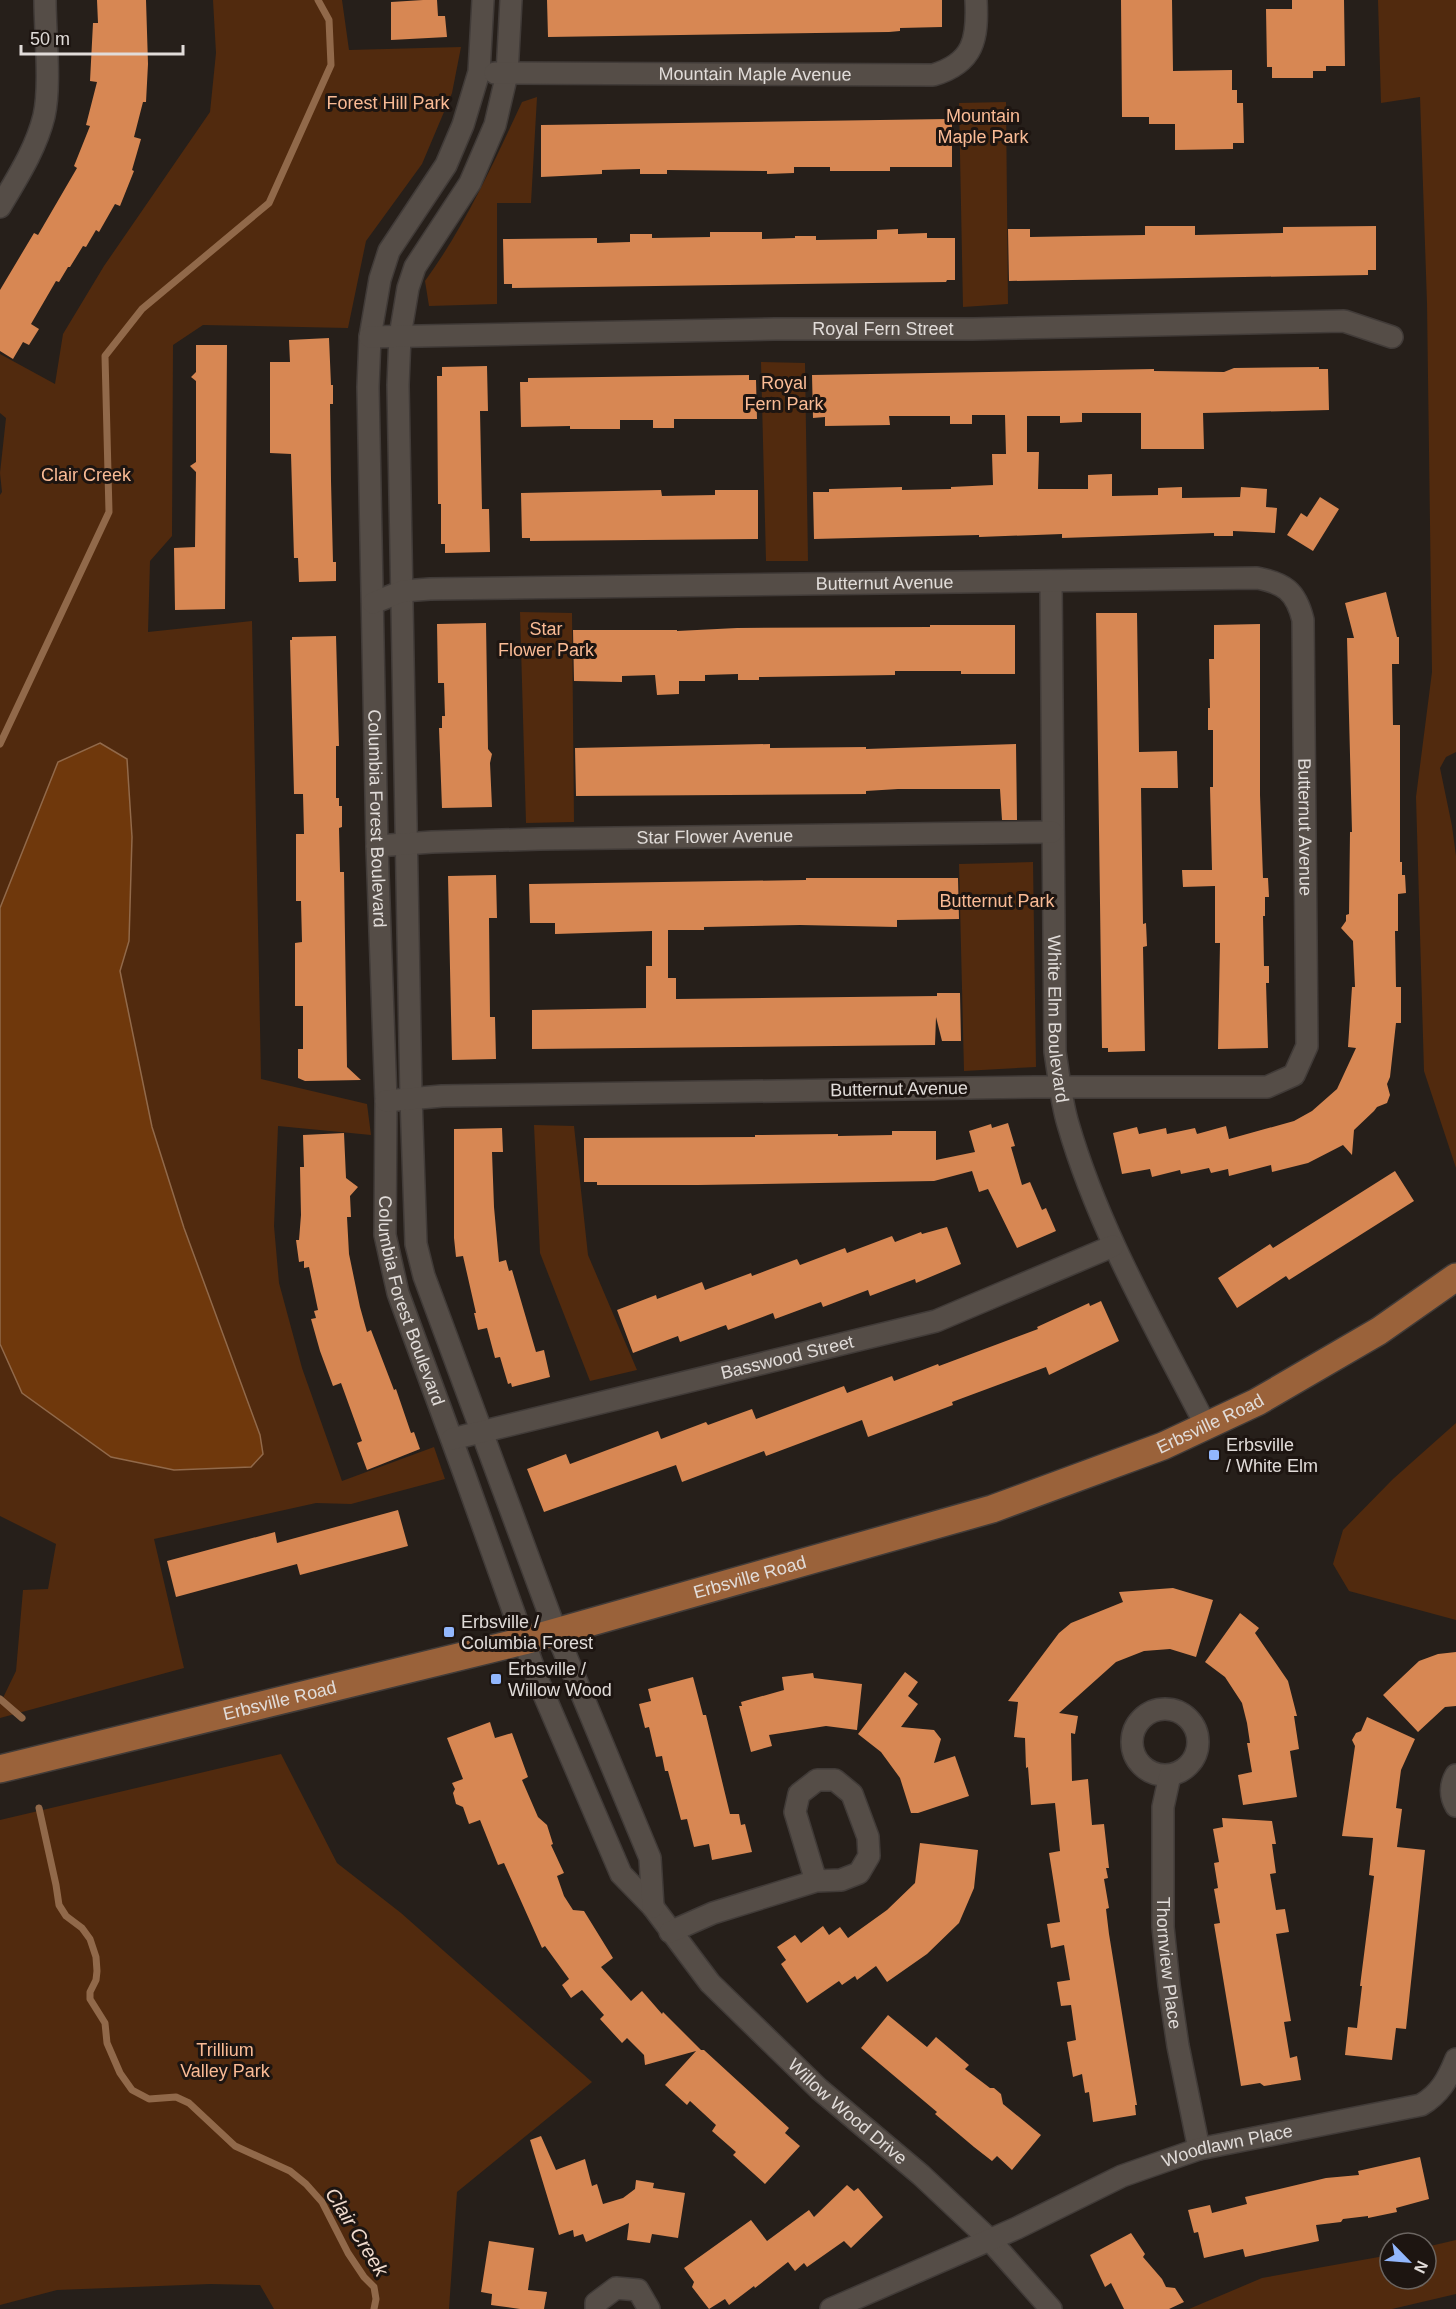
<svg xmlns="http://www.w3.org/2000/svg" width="1456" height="2309" font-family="Arial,sans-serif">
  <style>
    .green { fill: #512a0e }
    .water { fill: #6f380c; stroke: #91694a; stroke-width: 1.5 }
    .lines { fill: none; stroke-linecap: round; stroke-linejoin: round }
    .stream { stroke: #91694a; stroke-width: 7 }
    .building { fill: #d78753 }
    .minor-casing { stroke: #413b38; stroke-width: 24 }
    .major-casing { stroke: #413b38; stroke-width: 30 }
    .minor { stroke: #554d47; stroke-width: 21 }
    .major { stroke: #9a623a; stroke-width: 27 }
    .poi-dot { fill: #92b7fd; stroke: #1d1511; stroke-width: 2 }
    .labels { text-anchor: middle; stroke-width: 6; stroke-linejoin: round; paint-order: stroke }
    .street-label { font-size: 18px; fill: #e1dcd9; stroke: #1d1511 }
    .park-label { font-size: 18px; fill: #fabb95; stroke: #1d1511 }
    .poi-label { font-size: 18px; fill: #e1dcd9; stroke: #1d1511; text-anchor: start }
    .water-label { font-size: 20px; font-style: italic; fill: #f0dbce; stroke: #1d1511 }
  </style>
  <rect width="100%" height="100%" fill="#261f1a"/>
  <path class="green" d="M213,0H342L349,50L461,47L452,93L422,164L366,241L348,328L203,325L173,345L172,536L150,561L148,632L252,621L261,1079L367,1104L371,1135L278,1126L274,1226L279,1283L302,1368L342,1481L434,1447L445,1479L351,1504L316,1503L154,1539L184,1668L0,1718V1704L16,1671L23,1590L48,1589L56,1544L0,1516V1344L22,1393L111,1457L174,1470L251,1467L263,1454L260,1435L184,1228L152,1127L120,971L129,941L132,837L126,759L58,762L0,908V495L2,492L0,473L6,418L0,413V354L55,384L63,334L104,266L210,112L216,53Z
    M1378,0H1456V752L1446,757L1440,768L1452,826L1456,856V1168L1424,1071L1416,797L1432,672L1427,303L1420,97L1381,103Z
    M537,97L531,203H497V304L429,306L425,281C465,226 493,164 522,102Z
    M1006,102L1008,304L963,307L959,103Z
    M761,362L805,363L808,561H766Z
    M520,612L572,613L574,822L526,823Z
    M1033,862L1036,1067L964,1071L959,864Z
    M534,1125L574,1126L588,1255L637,1370L590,1381L540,1253Z
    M1456,1423V1620L1349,1591L1333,1564L1343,1530L1393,1479Z
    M281,1754L337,1863L401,1913L592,2082L457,2192L449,2309H274L260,2285L210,2284L57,2290L0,2305V1820Z
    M1456,2240V2294L1392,2309H1189L1262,2278L1390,2255V2279H1426V2247Z"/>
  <path class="water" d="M100,743L127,759L132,837L129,941L120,971L152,1127L184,1228L260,1435L263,1454L251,1467L174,1470L111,1457L22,1393L0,1344V908L58,762Z"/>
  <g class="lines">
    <path class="stream" d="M0,744L109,512L105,356L142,309L269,203L331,65L329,20L318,0
      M0,1699L22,1718
      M39,1808L56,1885L59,1905L66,1916L82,1928L90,1939L96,1957L97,1971L96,1980L90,1992V1999L105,2023L107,2043L120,2073L132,2090L149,2099L176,2097L189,2103L235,2146L290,2171L306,2184L322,2202L348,2253L364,2277L374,2287L376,2299L374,2309"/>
  </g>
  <path class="building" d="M97,0H146L148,64L146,102H143L134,137L141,139L132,170L134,171L120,206L115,204L99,232L96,230L86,247L83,246L70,267H68L59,282L56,281L31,324L39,329L29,345L23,342L13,359L0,351V290L34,233L38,235L77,168L74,166L90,126L86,125L97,82L90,81L93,23H98Z
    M423,0H437L438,16H445L447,37L391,40V2Z
    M547,0H942V27L900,28V31L889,32L548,37Z
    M1121,0H1172L1173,71L1232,70V90H1237V103H1243L1244,143H1233V149L1175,150V124H1149V117H1122Z
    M1292,0H1344L1345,66H1326V71H1313V78H1272V67H1267L1266,9H1292Z
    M947,119V124H952V167H890V171H830V167H794V173L767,174V171L667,170V174H640V169L602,170V174L541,177V125Z
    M1145,226H1195V235L1283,233V227L1376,226V270H1368V275L1009,281L1008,229H1030V237L1084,236L1145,235Z
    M898,229V234L927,233V238H955V280H947L946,282L512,288V284H504L503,239L597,238V243L630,242V234H652V238L710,237V232H762V239L795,238V236H816V240L877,239V230Z
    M329,338L331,385H333V404H330L331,481L333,562H336V581L299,582L298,558H294L291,454L270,453V362H290L289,340Z
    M196,345H227L225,609L175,610L174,548L195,547L196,472L190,466L196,462V381L191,377L196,372Z
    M487,366L488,411H480L482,509H489L490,552L445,553V544H441V504H438L437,376H442V367Z
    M1319,367V369H1328L1329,410L1203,413L1204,449H1141V413H1082V422L1060,423V416H1027V452H1039L1038,489H1088V475L1112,474V496L1158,495V488L1182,487V498L1240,497L1241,487L1267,489L1266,507L1277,508L1275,533L1233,531V536H1214V533L1062,538V534L979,537V535L814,539L813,492H829V489L902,487V490L951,489V487L993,485L992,454H1006L1005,415H972V424H950V416H889L890,425L825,426V417L813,418L812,375L1154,369V371L1224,372L1234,368Z
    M749,375V380H756L757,419H674V428H653V420H620V429H570V426L521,427L520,382H528V378Z
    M661,490L662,496L715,495V490H758V539L530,541V538H522L521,493Z
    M1320,497L1339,509L1313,551L1287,535L1301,513L1307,517Z
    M1386,592L1397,637H1399V664H1392L1393,725H1400V862H1402V875H1405L1406,893L1398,894V931H1395L1396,987H1401V1023H1396L1390,1077L1387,1084L1390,1095L1387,1103L1377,1107L1374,1111L1354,1130L1352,1155L1343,1145L1308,1163L1272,1172L1271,1165L1229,1176L1228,1169L1211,1173L1209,1168L1181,1174L1180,1170L1152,1177L1150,1169L1122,1174L1113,1133L1137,1127L1139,1134L1166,1128L1167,1134L1195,1128L1197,1134L1226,1126L1229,1139L1294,1121L1312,1111L1337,1089L1356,1048L1348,1047L1352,987H1355L1353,941L1341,928L1346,921V915L1349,914L1350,832H1352L1347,638H1354L1345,603Z
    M1096,613H1137L1139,752L1177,751L1178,788H1141L1143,924L1146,923L1147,946L1143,947L1145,1051L1108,1052V1048H1102Z
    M486,623L488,749L492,754L490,763L492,807L442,808L439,728H442V716H445L444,683H438L437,624Z
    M1260,624V795L1263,878H1268L1269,897H1265V916H1263L1264,966H1269V983H1266L1268,1048L1218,1049L1220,943H1215V886L1183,887L1182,870H1212L1210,787H1213V730H1208V708H1210L1209,659H1214V625Z
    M930,625H1015V674H961V671H895V675L759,677V680H738V674L705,675V681H679V694L657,695L655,675L622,676V682L574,681L573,630H677V631L737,628L930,627Z
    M336,636L339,746H336V798H339V806H342V827L339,828L340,872H344L347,1067L361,1080L305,1081L298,1078V1049H303V1006H295V943L302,942L301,901H296V834H304L303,794H294L290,640H292V637Z
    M770,744V748L866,747V749L1016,744L1017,820H1002L1000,789H898L866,791V794L576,796L575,748Z
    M496,875L497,918H489L490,1017H495L496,1059L452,1060L448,876Z
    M806,878H958L959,919L897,920V927L800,925L704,927V930H668V978H676V999L937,996V993H960L961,1041H942L936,1017L935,1045L532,1049V1010L646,1008V966H652V931L555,934V923H530L529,884L806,880Z
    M1008,1123L1015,1146L1011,1147L1022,1185L1030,1182L1042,1210L1046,1208L1056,1231L1017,1248L988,1189L979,1192L972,1171L934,1181L698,1185H597V1182H584V1138L755,1137V1135L838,1134V1136L892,1135V1131H936V1160L975,1152L969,1131L991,1124L992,1128Z
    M502,1128L503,1152H492L494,1207L499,1262L506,1260L509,1271L512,1270L536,1352L544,1350L550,1377L512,1387L511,1383L508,1384L500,1357L495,1358L487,1328L478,1330L474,1313H476L463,1256L456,1257L454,1238V1129Z
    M344,1133L346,1178L358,1187L350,1196L351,1217H347L349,1254L360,1307L367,1332L371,1330L394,1390L396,1389L411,1433L414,1432L420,1449L367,1470L357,1443L362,1441L341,1383L333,1386L320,1351L311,1319L316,1318L314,1311L318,1310L309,1267L304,1268V1261L299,1262L296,1240H299L301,1215L300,1167H304L303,1135Z
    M1395,1171L1414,1201L1289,1280L1286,1276L1237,1308L1218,1278L1270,1244L1273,1248Z
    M947,1227L961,1264L916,1283L915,1279L870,1296L868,1290L823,1307L821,1302L775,1319L773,1313L728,1330L726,1325L680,1342L678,1336L633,1353L617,1310L656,1295L657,1299L702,1282L705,1290L751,1273L752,1276L797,1259L800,1265L845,1248L847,1253L892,1236L895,1242L921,1232L922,1234Z
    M1101,1301L1119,1341L1049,1375L1046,1367L952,1402L953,1405L868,1437L862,1420L766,1456L764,1451L682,1482L676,1465L544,1512L527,1469L566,1454L570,1464L658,1431L661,1439L706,1422L708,1425L752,1409L756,1419L844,1386L847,1393L892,1376L894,1381L938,1364L939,1366L1038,1329L1037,1327L1089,1303L1090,1306Z
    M398,1510L408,1546L300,1575L297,1564L176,1597L167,1561L275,1532L277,1543Z
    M1173,1588L1213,1600L1196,1657L1170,1649L1144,1651L1116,1662L1059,1713L1078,1716L1075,1734L1071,1733L1072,1781L1088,1779L1092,1825L1104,1824L1109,1868H1106L1108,1878L1104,1879L1109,1908L1106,1909L1109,1934L1137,2105H1135L1136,2115L1093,2122L1089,2092L1085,2093L1082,2074L1073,2077L1067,2042L1076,2040L1071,2005L1061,2006L1057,1982L1070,1980L1064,1945L1051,1948L1047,1924L1060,1922L1049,1853L1060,1851L1055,1803L1031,1805L1028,1767L1026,1768L1025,1738L1014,1737L1018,1702L1008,1701L1059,1633L1071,1623L1123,1602L1119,1592Z
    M1240,1613L1259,1628L1255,1633L1288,1681L1297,1716H1294L1299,1749L1290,1751L1297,1797L1243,1805L1238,1775L1252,1772L1247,1743H1250L1247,1723L1242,1703L1225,1677L1205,1662Z
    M1456,1652V1706L1445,1707L1418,1732L1383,1695L1419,1661L1438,1654Z
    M905,1672L918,1682L908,1696L918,1704L901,1727L934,1730L941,1739L934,1763L955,1756L969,1796L918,1813H911L900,1778L881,1752L858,1734Z
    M813,1673L814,1678L862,1684L857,1730L826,1726L769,1735L772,1746L751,1752L739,1706H742L741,1702L784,1690L782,1677Z
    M693,1677L703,1715H706L730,1814H739L741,1825L745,1824L752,1852L712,1860L709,1844L694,1847L687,1819L681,1820L668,1771H665L662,1756L656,1757L649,1727L645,1728L639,1704L651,1701L648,1689Z
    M1367,1717L1415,1739L1401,1770L1396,1808L1402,1809L1397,1847L1425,1850L1406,2029L1396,2028L1392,2060L1345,2055L1348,2027L1357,2028L1362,1986H1360L1374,1876L1369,1875L1373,1838L1342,1836L1355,1746L1352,1740L1356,1733L1361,1731Z
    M490,1722L495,1738L512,1733L528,1777L522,1780L538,1817L547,1825L553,1844L551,1845L564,1873L557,1876L564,1896L573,1910L584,1911L613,1958L601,1967L631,2001L642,1991L662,2014L663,2012L701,2050H704L789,2128L785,2133L800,2146L765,2184L733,2155L736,2152L712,2131L716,2125L690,2101L687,2105L665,2085L696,2051L645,2065L644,2055L627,2038L622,2043L600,2019L604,2015L582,1990L571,1998L562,1985L569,1979L545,1946L542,1948L504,1863L498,1865L480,1820L469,1824L463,1807L456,1804L453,1793L455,1789L452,1783L463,1779L447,1738Z
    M1222,1818L1272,1821L1276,1844H1272L1276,1873L1270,1874L1276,1910L1285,1909L1289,1932L1276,1934L1291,2021L1284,2022L1290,2058L1297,2056L1301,2080L1264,2086L1260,2083L1241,2086L1214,1924L1220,1923L1214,1889L1218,1888L1214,1863L1219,1862L1213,1829L1223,1827Z
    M920,1843L978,1850L974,1888L959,1923L927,1954L887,1982L876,1966L857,1980L855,1976L842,1985L839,1981L807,2003L781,1964L786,1960L777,1947L795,1935L801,1943L823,1926L829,1935L840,1927L848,1938L887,1910L915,1883Z
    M888,2015L927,2047L936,2037L969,2065L965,2069L990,2088H994L1001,2094L1003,2104L1041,2135L1012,2170L997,2156L992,2161L974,2147L935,2114L937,2112L861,2048Z
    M541,2136L556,2170L585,2159L592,2186L597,2184L603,2204L623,2198L635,2189L636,2180L654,2183L653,2188L685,2193L678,2238L652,2234L650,2243L627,2240L629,2223L586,2242L583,2234L574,2237L573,2230L559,2235L530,2140Z
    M1420,2157L1429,2199L1396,2208L1397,2212L1368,2218V2216L1343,2219L1341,2222L1316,2225L1319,2241L1245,2257L1243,2249L1204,2258L1198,2232L1194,2233L1188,2210L1210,2205L1212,2213L1247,2204L1245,2197L1326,2178L1359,2175L1358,2171Z
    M847,2185L854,2191L858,2188L883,2217L851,2248L844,2241L807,2267L804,2263L795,2271L788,2262L755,2288L754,2286L729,2305L725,2299L709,2309L692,2287L694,2282L684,2268L751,2220L767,2241L809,2210L814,2217Z
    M1131,2233L1145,2254L1143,2257L1162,2279L1166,2287L1175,2288L1184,2302L1169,2309H1124L1111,2283L1105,2287L1090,2255Z
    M489,2241L534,2248L528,2290L547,2292L544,2309H520L491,2305L492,2294L481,2292Z"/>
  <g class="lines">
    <defs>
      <g id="minor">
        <path id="s1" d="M483,0L479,72L463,125L446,165L389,251L380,279L370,337L368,387L377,846L386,1101L385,1235L398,1293L464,1473L539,1683L621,1874L653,1907L710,1983L819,2089L921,2175L989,2239L1051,2309"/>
        <path d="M511,0L507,74L495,125L470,183L415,267L408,288L400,336L398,385L411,1097L416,1244L424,1276L556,1632L650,1858L653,1907"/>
        <path id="s2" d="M495,73L933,75C974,63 978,39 976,0"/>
        <path d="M0,207C17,178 36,149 44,116C51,85 45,33 45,0"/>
        <path id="s3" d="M370,337L775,329H973L1344,321L1392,337"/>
        <path id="s4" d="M1051,581L1055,1052C1059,1076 1061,1101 1068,1124C1099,1231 1156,1328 1206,1426"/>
        <path id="s5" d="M373,603L403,591L430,589L1257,578C1284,583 1296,591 1303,620L1307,1046L1294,1075L1267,1087H1035L442,1096L386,1101"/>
        <path id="s6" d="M377,846L432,842L541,839L1052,832"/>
        <path id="s7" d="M452,1439L936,1321L1113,1246"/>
        <circle cx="1165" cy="1742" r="33"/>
        <path id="s8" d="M1170,1775L1163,1807V1927L1169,1985L1178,2046L1199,2149"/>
        <path d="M1456,1775C1450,1785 1450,1796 1456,1806"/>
        <path d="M670,1932L713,1913L816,1881L841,1880L859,1873L869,1856L868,1837L852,1794L835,1780H817L799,1794L795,1812L816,1881"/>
        <path d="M596,2309V2303L616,2288L638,2290L649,2309"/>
        <path id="s9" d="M831,2309L1017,2228L1122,2176L1199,2149L1421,2105C1440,2094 1448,2079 1456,2059"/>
      </g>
      <g id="major">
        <path id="s10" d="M0,1769L524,1641L992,1509L1163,1446L1257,1402L1379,1331L1456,1277"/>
      </g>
    </defs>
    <use href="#minor" class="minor-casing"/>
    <use href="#major" class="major-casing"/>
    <use href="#minor" class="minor"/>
    <use href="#major" class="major"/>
  </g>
  <g class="poi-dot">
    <rect x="1208" y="1449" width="12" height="12" rx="3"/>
    <rect x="443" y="1626" width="12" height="12" rx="3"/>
    <rect x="490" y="1673" width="12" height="12" rx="3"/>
  </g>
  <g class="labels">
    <g class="street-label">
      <text dy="6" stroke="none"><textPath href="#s2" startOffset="260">Mountain Maple Avenue</textPath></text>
      <text dy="6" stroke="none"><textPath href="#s3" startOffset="513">Royal Fern Street</textPath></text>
      <text dy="6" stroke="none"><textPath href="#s5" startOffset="514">Butternut Avenue</textPath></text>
      <text dy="6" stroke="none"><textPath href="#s1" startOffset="844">Columbia Forest Boulevard</textPath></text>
      <text dy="6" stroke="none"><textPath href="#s5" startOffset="1161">Butternut Avenue</textPath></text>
      <text dy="6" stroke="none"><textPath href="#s6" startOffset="338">Star Flower Avenue</textPath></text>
      <text dy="6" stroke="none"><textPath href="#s4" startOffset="438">White Elm Boulevard</textPath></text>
      <text transform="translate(899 1089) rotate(-1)" y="6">Butternut Avenue</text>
      <text dy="6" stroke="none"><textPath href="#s1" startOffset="1330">Columbia Forest Boulevard</textPath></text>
      <text dy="6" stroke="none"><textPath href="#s7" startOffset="345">Basswood Street</textPath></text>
      <text dy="6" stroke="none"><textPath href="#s10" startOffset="1260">Erbsville Road</textPath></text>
      <text dy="6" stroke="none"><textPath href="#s10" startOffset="774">Erbsville Road</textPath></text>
      <text dy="6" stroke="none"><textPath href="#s10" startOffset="288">Erbsville Road</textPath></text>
      <text dy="6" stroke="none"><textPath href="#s8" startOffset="189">Thornview Place</textPath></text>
      <text dy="6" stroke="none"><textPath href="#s1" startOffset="2272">Willow Wood Drive</textPath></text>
      <text dy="6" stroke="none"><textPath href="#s9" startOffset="430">Woodlawn Place</textPath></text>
    </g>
    <g class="park-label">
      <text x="388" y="109">Forest Hill Park</text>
      <text x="983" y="122">Mountain<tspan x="983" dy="21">Maple Park</tspan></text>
      <text x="784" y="389">Royal<tspan x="784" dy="21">Fern Park</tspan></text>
      <text x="86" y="481">Clair Creek</text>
      <text x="546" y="635">Star<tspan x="546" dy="21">Flower Park</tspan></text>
      <text x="997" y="907">Butternut Park</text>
      <text x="225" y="2056">Trillium<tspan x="225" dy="21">Valley Park</tspan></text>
    </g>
    <g class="poi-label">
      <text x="1226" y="1451">Erbsville<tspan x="1226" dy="21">/ White Elm</tspan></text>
      <text x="461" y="1628">Erbsville /<tspan x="461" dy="21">Columbia Forest</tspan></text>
      <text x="508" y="1675">Erbsville /<tspan x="508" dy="21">Willow Wood</tspan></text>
    </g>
    <g class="water-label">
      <text transform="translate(357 2232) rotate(58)" y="7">Clair Creek</text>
    </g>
  </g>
  <g transform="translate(1408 2261) rotate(115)"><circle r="28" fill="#1d1511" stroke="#6b6561" stroke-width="1.5"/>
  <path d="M0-4.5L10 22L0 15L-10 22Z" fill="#92b7fd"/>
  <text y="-9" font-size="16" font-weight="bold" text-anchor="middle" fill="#e1dcd9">N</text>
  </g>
  <path d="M21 45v9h162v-9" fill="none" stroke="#e1dcd9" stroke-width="3"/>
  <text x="30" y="45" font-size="18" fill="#e1dcd9" stroke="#1d1511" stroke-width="4.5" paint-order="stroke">50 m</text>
</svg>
